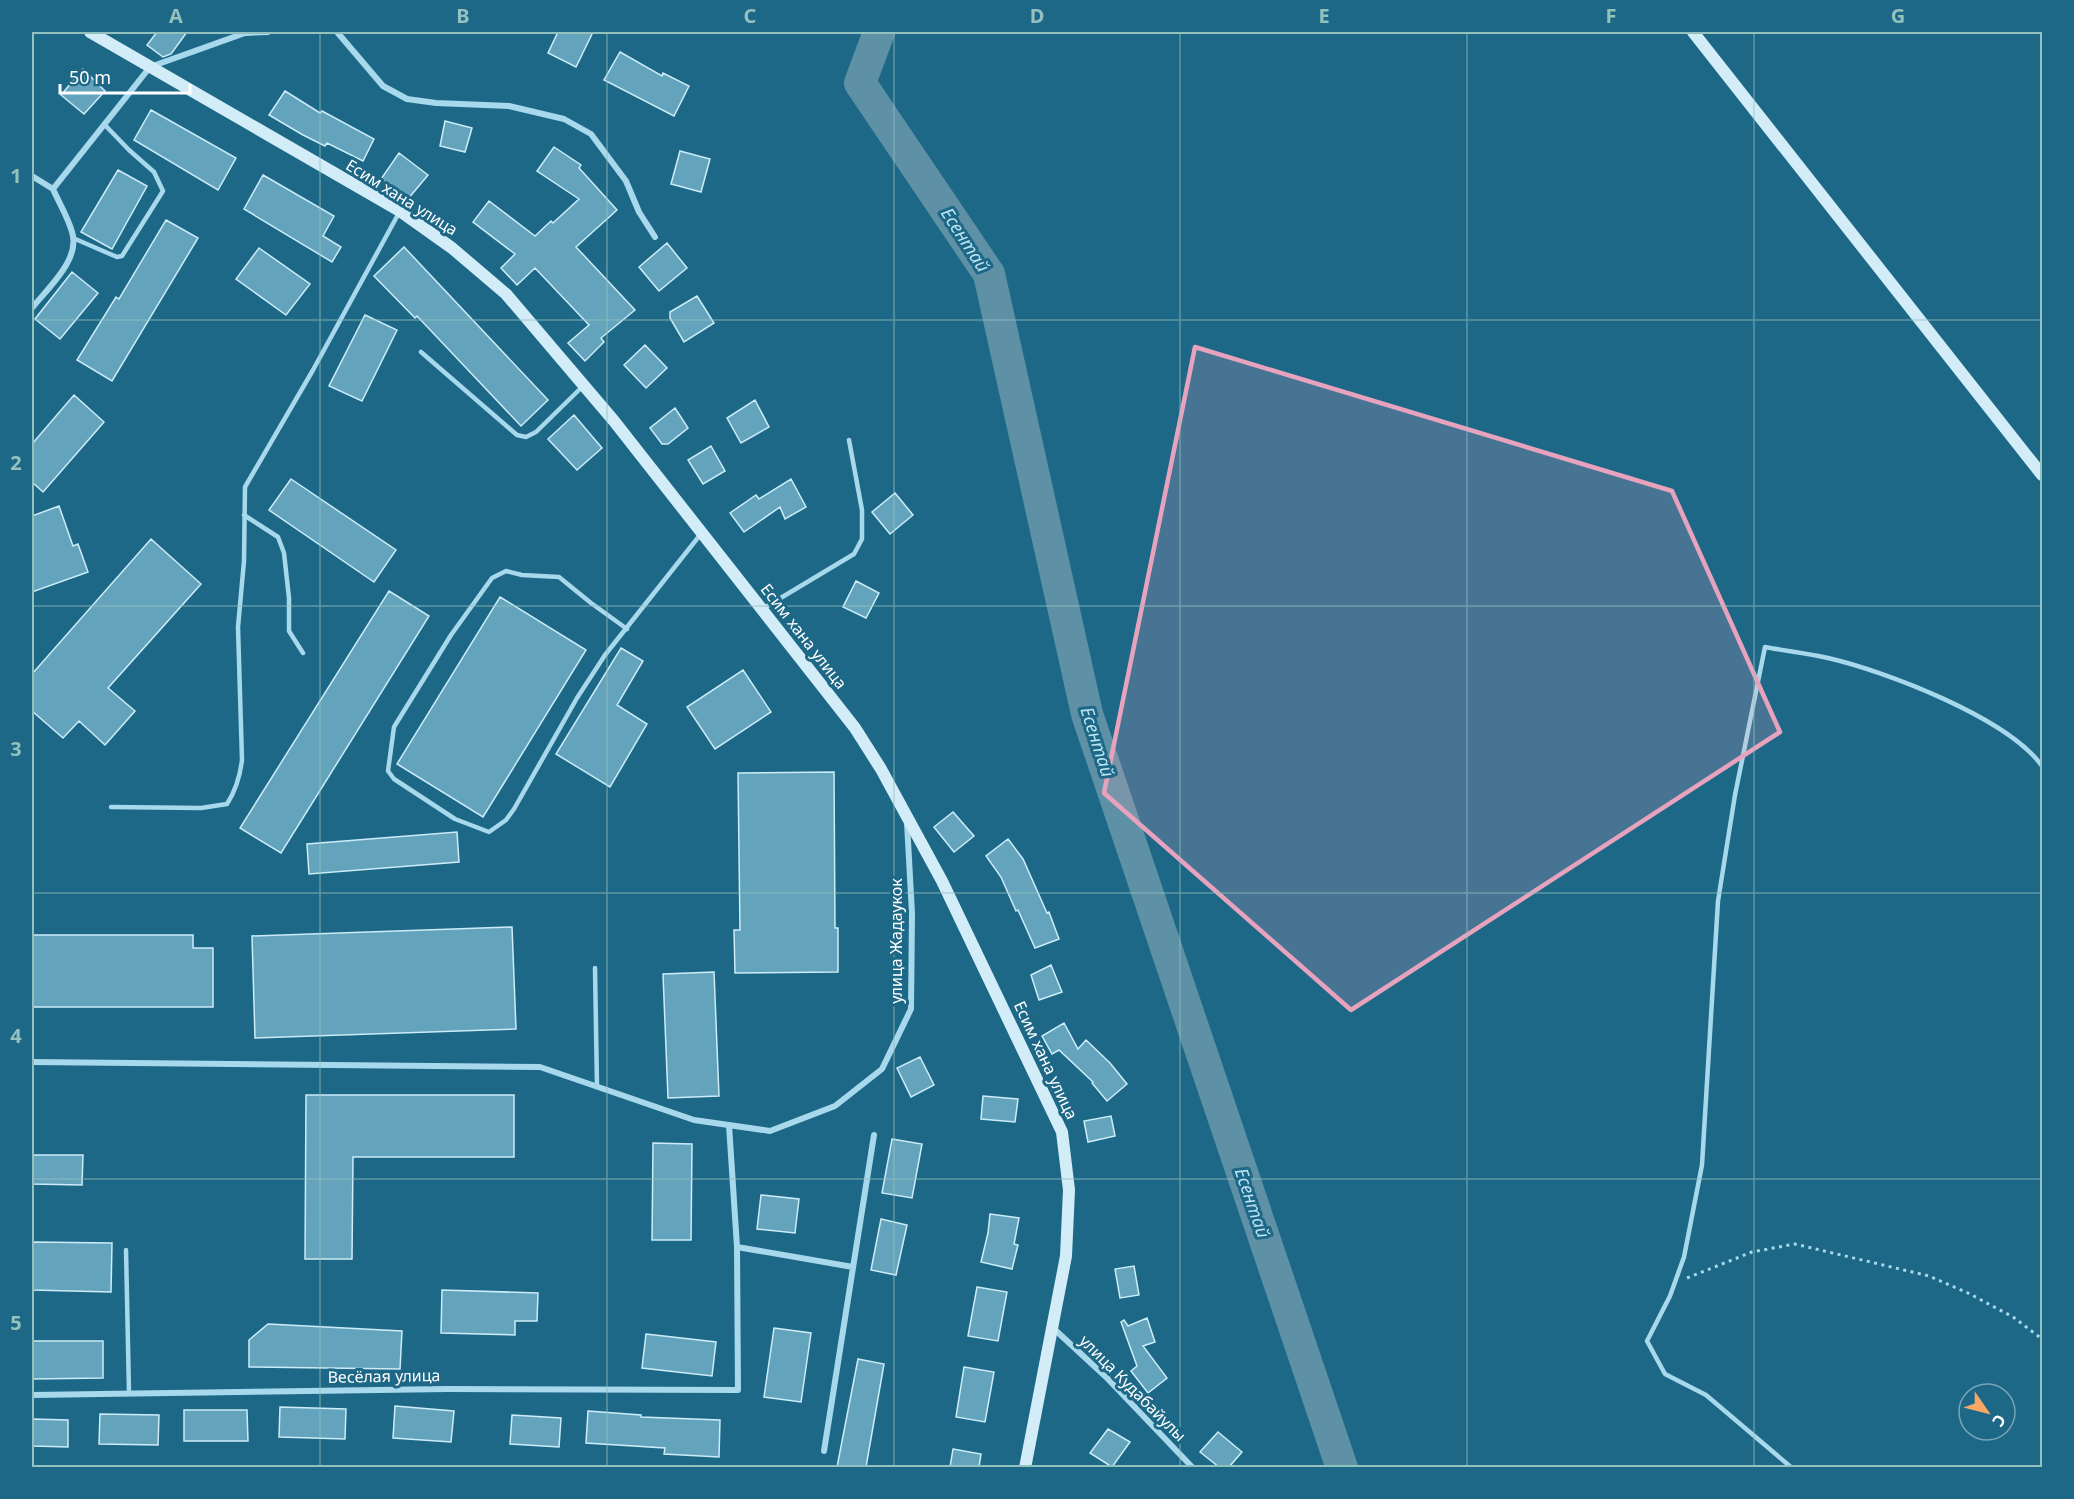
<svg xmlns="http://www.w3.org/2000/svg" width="2074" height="1499" font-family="'Noto Sans',sans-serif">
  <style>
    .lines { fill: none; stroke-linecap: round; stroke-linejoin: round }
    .river { stroke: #5e91a6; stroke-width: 32 }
    .building { fill: #64a3bc; stroke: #ccecf8; stroke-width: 1.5 }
    .path { stroke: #a7d8eb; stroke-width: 3; stroke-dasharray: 3 4.5; stroke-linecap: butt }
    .lane { stroke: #a7d8eb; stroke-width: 4.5 }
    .street { stroke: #a7d8eb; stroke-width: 6 }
    .secondary { stroke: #d3edf8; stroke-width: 12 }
    .marked { fill: #e7a3bd; fill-opacity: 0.2; stroke: #e7a3bd; stroke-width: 4.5; stroke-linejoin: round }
    .grid { fill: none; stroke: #93c1be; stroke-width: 1.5; stroke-opacity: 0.55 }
    .labels { text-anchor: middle; stroke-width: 6; stroke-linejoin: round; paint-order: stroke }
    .street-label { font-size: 16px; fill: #fff; stroke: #1e6887 }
    .water-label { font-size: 18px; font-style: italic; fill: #bbe4f3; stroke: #1e6887 }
    .neatline { fill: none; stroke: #93c1be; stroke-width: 2 }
    .grid-label { font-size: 20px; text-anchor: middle; font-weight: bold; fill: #93c1be }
  </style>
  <rect width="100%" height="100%" fill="#1e6887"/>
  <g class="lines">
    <path class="river" d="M879,32L860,83L989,274L1087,714L1342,1468"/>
  </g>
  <path class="building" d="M157,32H187L171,54L163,57L147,45Z
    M558,32H593L576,67L548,53Z
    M620,52L662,76L663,73L689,86L674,116L604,80Z
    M83,69L105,91L84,114L61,95Z
    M285,91L320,113L322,111L374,139L363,161L327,143L325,146L303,135L269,115Z
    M151,110L236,158L218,190L134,140Z
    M445,121L472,128L465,152L440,146Z
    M554,147L581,165L579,168L617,210L576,247L635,310L601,338L604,342L585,361L568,343L589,325L535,268L517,285L501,268L515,254L473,222L489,201L535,236L551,221L553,223L579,199L537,171Z
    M680,151L710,159L701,192L671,184Z
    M399,153L428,175L408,199L381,179Z
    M118,170L147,186L112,249L81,232Z
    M263,175L334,216L323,236L341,247L332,262L244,209Z
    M166,220L198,238L112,381L77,360L116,297L119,299Z
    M667,243L687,268L659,291L639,267Z
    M404,247L548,400L521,426L417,316L415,318L374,276Z
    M259,248L310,284L286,315L236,279Z
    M72,272L98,293L60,339L35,319Z
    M697,296L714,323L684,342L670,318V312Z
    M365,315L397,330L362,401L329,386Z
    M645,345L667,368L646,388L624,365Z
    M74,395L104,422L43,492L32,482V444Z
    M755,400L769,427L741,443L727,418Z
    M675,408L688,428L668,444H662L650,428Z
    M574,415L602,448L577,470L548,439Z
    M711,446L725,471L703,484L688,460Z
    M291,479L396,550L374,582L269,510Z
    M791,479L806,507L785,519L780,507L744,532L730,513L756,495L759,499Z
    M895,493L913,515L890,534L872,512Z
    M59,506L73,546L78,544L88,572L32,592V516Z
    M151,539L201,584L108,688L135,711L105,745L79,721L63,738L32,711V674Z
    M856,581L879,593L866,618L843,607Z
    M389,591L429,616L281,853L240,828Z
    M500,597L586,650L483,817L397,764Z
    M621,648L643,661L617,705L647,724L610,787L556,754Z
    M743,670L771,712L715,749L687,707Z
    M834,772L835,928H838V972L735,973L734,930H740L738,773Z
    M953,812L974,836L954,852L934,827Z
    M457,832L459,862L309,874L307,844Z
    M1008,839L1023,859L1047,913L1049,912L1059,939L1035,948L1018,910L1016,911L1001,877L986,856Z
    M512,927L516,1029L255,1038L252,936Z
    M32,935H193V948H213V1007H32Z
    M1051,965L1062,992L1039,1000L1031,975Z
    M714,972L719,1096L668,1098L663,974Z
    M1064,1023L1078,1049L1086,1040L1110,1063L1127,1084L1107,1101L1092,1083L1093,1082L1059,1050L1052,1054L1042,1036Z
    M920,1057L934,1085L911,1097L897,1068Z
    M306,1095H514V1157H353L352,1259H305Z
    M983,1096L1018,1099L1015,1122L981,1119Z
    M1111,1116L1115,1136L1088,1142L1084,1121Z
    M892,1139L922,1144L912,1198L882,1193Z
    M653,1143L692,1144L691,1240H652Z
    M32,1155H83L82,1185L32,1184Z
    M761,1195L799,1199L795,1233L757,1229Z
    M990,1214L1019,1218L1014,1244L1018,1245L1012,1269L981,1262L988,1233Z
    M881,1219L907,1225L896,1275L871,1270Z
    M32,1242L112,1243L111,1292L32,1290Z
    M1134,1266L1139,1295L1120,1298L1115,1269Z
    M977,1287L1007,1292L998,1341L968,1336Z
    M442,1290L538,1293L537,1321H515V1335L441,1333Z
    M1147,1318L1155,1342L1143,1346L1167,1378L1148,1393L1131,1371L1137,1366L1121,1322L1124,1320L1128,1326Z
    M268,1324L402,1331L400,1369L249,1367V1340Z
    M774,1328L811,1333L801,1402L764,1397Z
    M646,1334L716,1342L712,1376L642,1368Z
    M32,1341H103V1378L32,1379Z
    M858,1359L884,1364L866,1467H837Z
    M964,1367L994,1372L985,1422L956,1417Z
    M395,1406L454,1411L451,1442L393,1438Z
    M280,1407L346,1409L345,1439L279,1437Z
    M184,1410H247L248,1441H184Z
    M588,1411L641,1415V1417L720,1420L719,1457L664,1454L665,1448L586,1443Z
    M100,1414L159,1415L158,1445L99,1444Z
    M512,1415L561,1418L559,1447L510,1444Z
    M32,1419L68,1420V1447L32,1446Z
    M1108,1429L1130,1442L1112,1467L1090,1453Z
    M1218,1432L1242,1452L1229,1467H1219L1200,1452Z
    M953,1449L981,1454L979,1467H950Z"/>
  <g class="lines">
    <path class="path" d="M1687,1278L1752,1252L1795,1244L1929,1276L1970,1294L2013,1317L2042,1339"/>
    <path class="lane" d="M73,238L117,257L122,256L163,191L154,172L129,150L104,124
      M421,352L517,435L526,437L536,432L582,387
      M244,515L278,537L284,553L289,598V631L303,653
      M764,608L854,554L862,539V510L849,440
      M627,629L591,603L559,577L522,575L506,571L492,578L451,635L394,727L388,771L394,779L455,819L489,832L506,820L514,809L577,698L605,655L700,535
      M111,807L201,808L227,804C236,790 240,777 242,760L238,627L244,561L245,487L313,370L400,211
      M595,968L597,1087
      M126,1250L129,1393
      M1792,1468L1706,1395L1665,1374L1647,1341L1670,1296L1684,1257L1702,1165L1718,901L1735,795L1765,647C1786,651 1807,653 1828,658C1885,671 2008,718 2042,766"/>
    <path class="street" d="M337,32L383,86L407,99L436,103L509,106L564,119L591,134L626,181L639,212L655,237
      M32,176L53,189
      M32,308C48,288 81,259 72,232C68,217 59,203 53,189L150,67L245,33L268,32
      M32,1062L540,1067L694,1120L770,1131L835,1106L882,1069L911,1009L912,913L907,823
      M737,1247L853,1267
      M1053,1328L1106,1377L1193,1468
      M32,1395L448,1389L738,1390L737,1247L729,1125
      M824,1451L874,1135"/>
    <path class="secondary" d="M90,32L400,211L452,248L506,294L614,421L855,728L881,769L942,881L1062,1132L1069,1190L1066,1256L1025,1468
      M1693,32L2042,475"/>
  </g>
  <path class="marked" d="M1195,347L1672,491L1780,732L1351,1010L1104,793Z"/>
  <path class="grid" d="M320,32V1468M607,32V1468M894,32V1468M1180,32V1468M1467,32V1468M1754,32V1468M32,320H2042M32,606H2042M32,893H2042M32,1179H2042"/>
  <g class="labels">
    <g class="street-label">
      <text transform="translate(402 197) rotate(32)" y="6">Есим хана улица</text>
      <text transform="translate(804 636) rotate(52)" y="6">Есим хана улица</text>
      <text transform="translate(896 941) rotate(-90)" y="6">улица Жадаукок</text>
      <text transform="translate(1046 1060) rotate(65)" y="6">Есим хана улица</text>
      <text transform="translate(384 1376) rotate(-1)" y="6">Весёлая улица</text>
      <text transform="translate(1133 1388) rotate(45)" y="6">улица Кудабайулы</text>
    </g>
    <g class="water-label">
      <text transform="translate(965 240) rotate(57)" y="6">Есентай</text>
      <text transform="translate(1097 742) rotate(72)" y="6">Есентай</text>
      <text transform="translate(1252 1203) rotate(71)" y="6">Есентай</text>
    </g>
  </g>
  <rect width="2074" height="1499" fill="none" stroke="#1e6887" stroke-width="66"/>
  <g transform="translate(1987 1412) rotate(125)"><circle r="28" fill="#1e6887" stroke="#78a4b7" stroke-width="1.5"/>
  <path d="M0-4.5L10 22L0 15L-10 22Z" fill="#faa766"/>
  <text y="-9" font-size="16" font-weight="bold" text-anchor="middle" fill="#ffffff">С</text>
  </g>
  <path d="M60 84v9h130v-9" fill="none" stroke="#ffffff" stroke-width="3"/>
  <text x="69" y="84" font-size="18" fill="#ffffff" stroke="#1e6887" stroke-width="4.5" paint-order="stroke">50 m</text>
  <rect x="33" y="33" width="2008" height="1433" class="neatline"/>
  <g class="grid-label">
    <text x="176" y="23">A</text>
    <text x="463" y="23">B</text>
    <text x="750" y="23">C</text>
    <text x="1037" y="23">D</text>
    <text x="1324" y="23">E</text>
    <text x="1611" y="23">F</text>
    <text x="1898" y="23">G</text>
    <text x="16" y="183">1</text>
    <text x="16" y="470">2</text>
    <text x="16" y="756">3</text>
    <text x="16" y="1043">4</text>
    <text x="16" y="1330">5</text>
  </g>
</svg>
